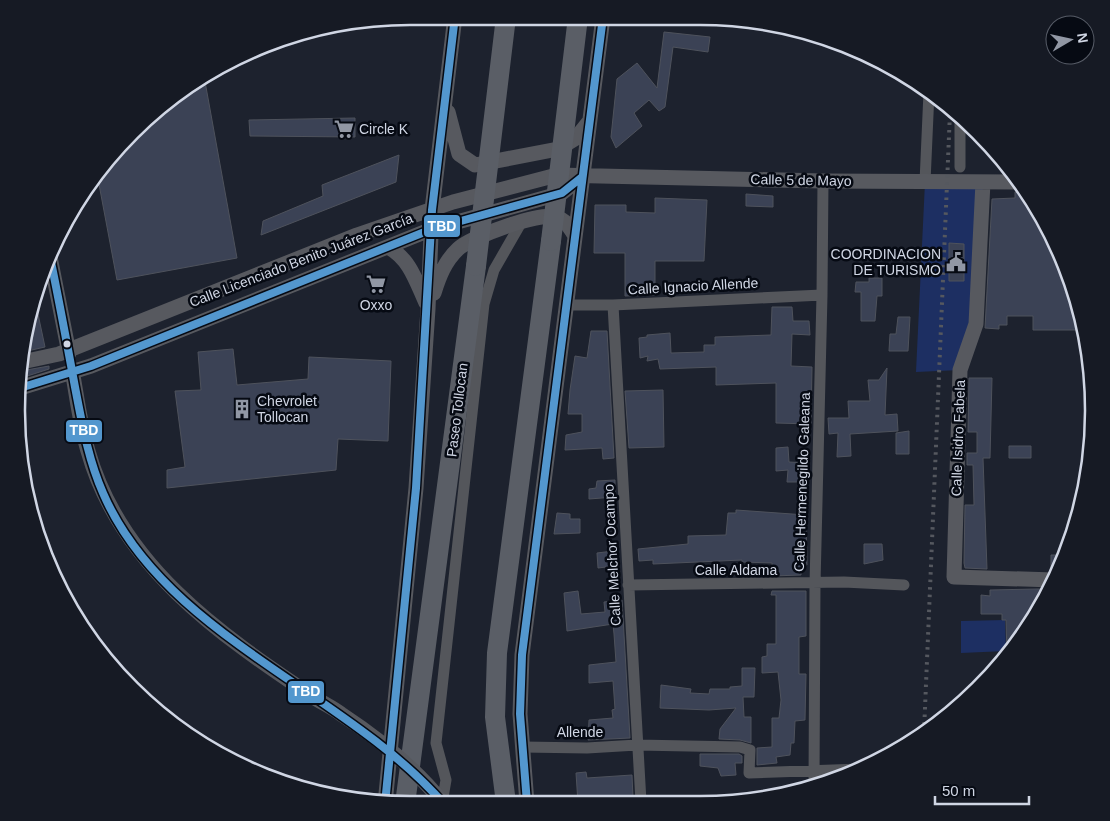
<svg xmlns="http://www.w3.org/2000/svg" width="1110" height="821" font-family="Arial,sans-serif">
  <style>
    .green { fill: #1d2f62 }
    .building { fill: #3b4255; stroke: #4e525c }
    .lines { fill: none; stroke-linecap: round; stroke-linejoin: round }
    .street { stroke: #54565b; stroke-width: 11 }
    .secondary { stroke: #57595f; stroke-width: 15 }
    .highway { stroke: #5a5e66; stroke-width: 20 }
    .rail { stroke: #55585f; stroke-width: 4; stroke-dasharray: 2.5 5; stroke-linecap: butt }
    .secondary-bridge { stroke: #57595f; stroke-width: 15 }
    .highway-bridge { stroke: #5a5e66; stroke-width: 20 }
    .bus-1-casing { stroke: #060a13; stroke-width: 11 }
    .bus-1 { stroke: #5397ce; stroke-width: 8 }
    .bus-dot { fill: #d0d6e4; stroke: #060a13; stroke-width: 2 }
    .labels { text-anchor: middle; stroke-width: 5; stroke-linejoin: round; paint-order: stroke }
    .poi-label { font-size: 14px; fill: #d0d6e4; stroke: #060a13; text-anchor: start }
    .street-label { font-size: 14px; fill: #d0d6e4; stroke: #060a13 }
    .rim { fill: none; stroke: #d0d6e4; stroke-width: 2.5 }
    .line-badge { stroke: #060a13; stroke-width: 2 }
    .badge-label { font-size: 14px; text-anchor: middle; font-weight: bold; fill: #fff }
  </style>
  <rect width="100%" height="100%" fill="#1d222e"/>
  <path class="green" d="M925,182H983L976,324L960,370L916,372Z
    M1005,620L1006,651L961,653V621Z"/>
  <path class="building" d="M664,32L710,37L708,52L673,47L665,107L659,111L649,100L634,113L642,126L616,148L611,137L617,79L637,63L657,88Z
    M204,76L237,258L117,280L98,179L132,132Z
    M355,118V137L250,136L249,120Z
    M399,155L396,182L261,235L263,221L323,196L322,185Z
    M1015,192H1026L1053,236L1076,298V316H1081L1077,330H1033V316H1007V325H999V329L985,328L992,199L1015,198Z
    M746,194L773,196V207L746,206Z
    M655,198L707,200L704,261H655V295L625,296V253H594L595,205H626V212L655,213Z
    M949,243L964,244V281H949Z
    M869,278H882V296H877L875,321H861V292H855L856,282H869Z
    M35,300L45,347L23,352L24,333Z
    M772,307H792L793,321H809L810,335L792,334L791,366L812,367L811,424L776,423V383L716,385V367L660,369L658,359L647,361L648,356L640,358L639,338L647,337V335L670,333L671,353L704,352V345H715V337L771,335Z
    M898,317H910L908,351H889L890,334H896Z
    M591,331H607L614,458L603,459L602,448L565,450L566,435L582,432V414H568L570,390L575,356L587,358Z
    M233,349L237,385L308,379L309,357L391,361L388,441L338,439L336,470L167,488V470L185,467L175,391L201,390L198,352Z
    M49,366V369L21,378V371Z
    M887,368L885,415L897,414L898,431L850,434L851,456L837,457L838,433L829,434L828,418H849L848,401H870L868,380H879Z
    M969,378H992L990,458H983L987,569L965,568L964,563L965,505H974L973,465H967V453H977V432H968Z
    M663,390L664,447L629,448L625,391Z
    M909,431V454H896V433Z
    M1009,446H1031V458H1009Z
    M788,447L789,462L807,463V482H787L788,470L776,471V448Z
    M615,480V497L589,499V489L596,488L597,481Z
    M736,510L806,515L807,565H801V575L772,576V563L742,562V560L653,564V560L639,561L638,549L688,544V536L726,535L728,513H736Z
    M557,513L570,514V519H580V533L554,534Z
    M864,544H882L883,560L864,564Z
    M613,551L614,566L598,568L597,553Z
    M1051,555H1065L1058,570L1051,569Z
    M1036,589H1046V596L1041,608L1007,655L1006,620H1002V614H981V595L990,596V590Z
    M578,591L581,614L605,612L604,602L622,600L630,738L588,740L589,720L613,718L612,710L615,709L613,681L589,683V665L616,662L614,634L613,624L567,631L564,593Z
    M772,591H806V636L799,637V674H806L805,720L795,721L794,743H791L790,755L776,757L777,763L757,765V748L772,747V718H779L781,700L778,672L762,673V657L767,656V644H776V595H771Z
    M742,668H755L754,697H743L744,717H751V743L740,740L719,739L720,729L736,708L709,710L660,708L661,685L691,689L690,693L709,694L710,689H730V687L742,686Z
    M700,754H739L742,756V763H735L736,775L721,776L718,768L700,766Z
    M586,772L587,778L632,775L633,798L578,803L576,773Z"/>
  <g class="lines">
    <path class="street" d="M960,167V122
      M925,182L929,92
      M565,305H613L822,295
      M613,305L641,802
      M1084,330V329
      M628,585L844,582L904,585
      M523,747L587,748L637,745L740,747L750,750L749,773L861,769
      M814,784L815,584L822,295L823,181
      M442,803L446,780L436,743L484,304L494,270L521,223"/>
    <path class="secondary" d="M448,112L459,154L475,165L558,149L576,138L588,123
      M983,182L976,324L960,370L954,577L1054,580
      M388,247C410,259 416,281 426,303
      M434,293C439,277 445,261 458,249C471,237 539,212 556,217C566,220 570,228 575,236
      M22,362L59,354L357,235L453,202L557,175L823,181L1020,182
      M20,388L91,366L432,229L562,193L582,177
      M527,803L520,714L522,655L603,17
      M385,804L416,488L428,309L432,210L455,16"/>
    <path class="highway" d="M506,803L495,717L497,653L551,241
      M405,804L476,266"/>
    <path class="rail" d="M924,732L950,112"/>
    <path class="secondary-bridge" d="M50,257L69,353
      M72,370C77,397 80,425 88,451C120,565 219,634 312,696C322,703 332,707 341,714C379,739 415,768 443,803"/>
    <path class="highway-bridge" d="M551,241L578,17
      M476,266L506,17"/>
    <defs>
      <path id="bus-1" d="M50,257C59,300 67,344 75,387C82,423 88,459 103,493C164,635 345,691 443,803
        M20,388L91,366L432,229L562,193L582,177
        M527,803L520,714L522,655L603,17
        M385,804L416,488L432,210L455,16"/>
    </defs>
    <use href="#bus-1" class="bus-1-casing"/>
    <use href="#bus-1" class="bus-1"/>
  </g>
  <defs>
    <symbol id="supermarket-bare" viewBox="-9 -9 18 18"><path d="M-6-5.5h2.5l.6 2H6L4.5 2H-2.5L-4.4-4H-6ZM-1.5 3.2a1.3 1.3 0 1 0 .1 0ZM3 3.2a1.3 1.3 0 1 0 .1 0Z" fill="#9197a4" stroke="#060a13" stroke-width="2.5" paint-order="stroke"/></symbol>
    <symbol id="civic-bare" viewBox="-9 -9 18 18"><path d="M-.6-6.5H3V-4.5H.6V-3L4-1V1h2V6H-6V1h2V-1L-.6-3ZM-1.2 2.5V6h2.4V2.5Z" fill="#9197a4" stroke="#060a13" stroke-width="2.5" paint-order="stroke"/></symbol>
    <symbol id="building-bare" viewBox="-9 -9 18 18"><path d="M-4-6H4V6H1V3H-1V6H-4ZM-2.5-4.3h1.7v1.8h-1.7ZM.8-4.3h1.7v1.8H.8ZM-2.5-1h1.7V.8h-1.7ZM.8-1h1.7V.8H.8Z" fill="#9197a4" stroke="#060a13" stroke-width="2.5" paint-order="stroke"/></symbol>
  </defs>
  <g fill-rule="evenodd">
    <use href="#supermarket-bare" x="330" y="115" width="28" height="28"/>
    <use href="#civic-bare" x="942" y="248" width="28" height="28"/>
    <use href="#supermarket-bare" x="362" y="270" width="28" height="28"/>
    <use href="#building-bare" x="228" y="395" width="28" height="28"/>
  </g>
  <circle class="bus-dot" cx="67" cy="344" r="4.5"/>
  <g class="labels">
    <g class="poi-label">
      <text x="359" y="134">Circle K</text>
      <text x="941" y="259" text-anchor="end">COORDINACION<tspan x="941" dy="16">DE TURISMO</tspan></text>
      <text x="376" y="310" text-anchor="middle">Oxxo</text>
      <text x="257" y="406">Chevrolet<tspan x="257" dy="16">Tollocan</tspan></text>
    </g>
    <g class="street-label">
      <text transform="translate(801 180) rotate(1)" y="5">Calle 5 de Mayo</text>
      <text transform="translate(301 260) rotate(-21)" y="5">Calle Licenciado Benito Juárez García</text>
      <text transform="translate(693 286) rotate(-3)" y="5">Calle Ignacio Allende</text>
      <text transform="translate(457 410) rotate(-83)" y="5">Paseo Tollocan</text>
      <text transform="translate(958 438) rotate(-88)" y="5">Calle Isidro Fabela</text>
      <text transform="translate(802 482) rotate(-88)" y="5">Calle Hermenegildo Galeana</text>
      <text transform="translate(612 555) rotate(-93)" y="5">Calle Melchor Ocampo</text>
      <text x="736" y="575">Calle Aldama</text>
      <text x="580" y="737">Allende</text>
    </g>
  </g>
  <path d="M0 0H1110V821H0ZM410 25H700A385 385 0 0 1 1085 410V411A385 385 0 0 1 700 796H410A385 385 0 0 1 25 411V410A385 385 0 0 1 410 25Z" fill="#161a24" fill-rule="evenodd"/>
  <path class="rim" d="M410 25H700A385 385 0 0 1 1085 410V411A385 385 0 0 1 700 796H410A385 385 0 0 1 25 411V410A385 385 0 0 1 410 25Z"/>
  <g class="line-badge">
    <rect x="423" y="214" width="38" height="24" rx="5" fill="#5397ce"/>
    <rect x="65" y="419" width="38" height="24" rx="5" fill="#5397ce"/>
    <rect x="287" y="680" width="38" height="24" rx="5" fill="#5397ce"/>
  </g>
  <g class="badge-label">
    <text x="442" y="231">TBD</text>
    <text x="84" y="435">TBD</text>
    <text x="306" y="696">TBD</text>
  </g>
  <g transform="translate(1070 40) rotate(81)"><circle r="24" fill="#060a13" stroke="#575c67"/>
  <path d="M0-4L9 19L0 12L-9 19Z" fill="#9197a4"/>
  <text y="-8" font-size="14" font-weight="bold" text-anchor="middle" fill="#d0d6e4">N</text>
  </g>
  <path d="M935 796v8h94v-8" fill="none" stroke="#d0d6e4" stroke-width="2.5"/>
  <text x="942" y="796" font-size="15" fill="#d0d6e4" stroke="#060a13" stroke-width="4" paint-order="stroke">50 m</text>
</svg>
